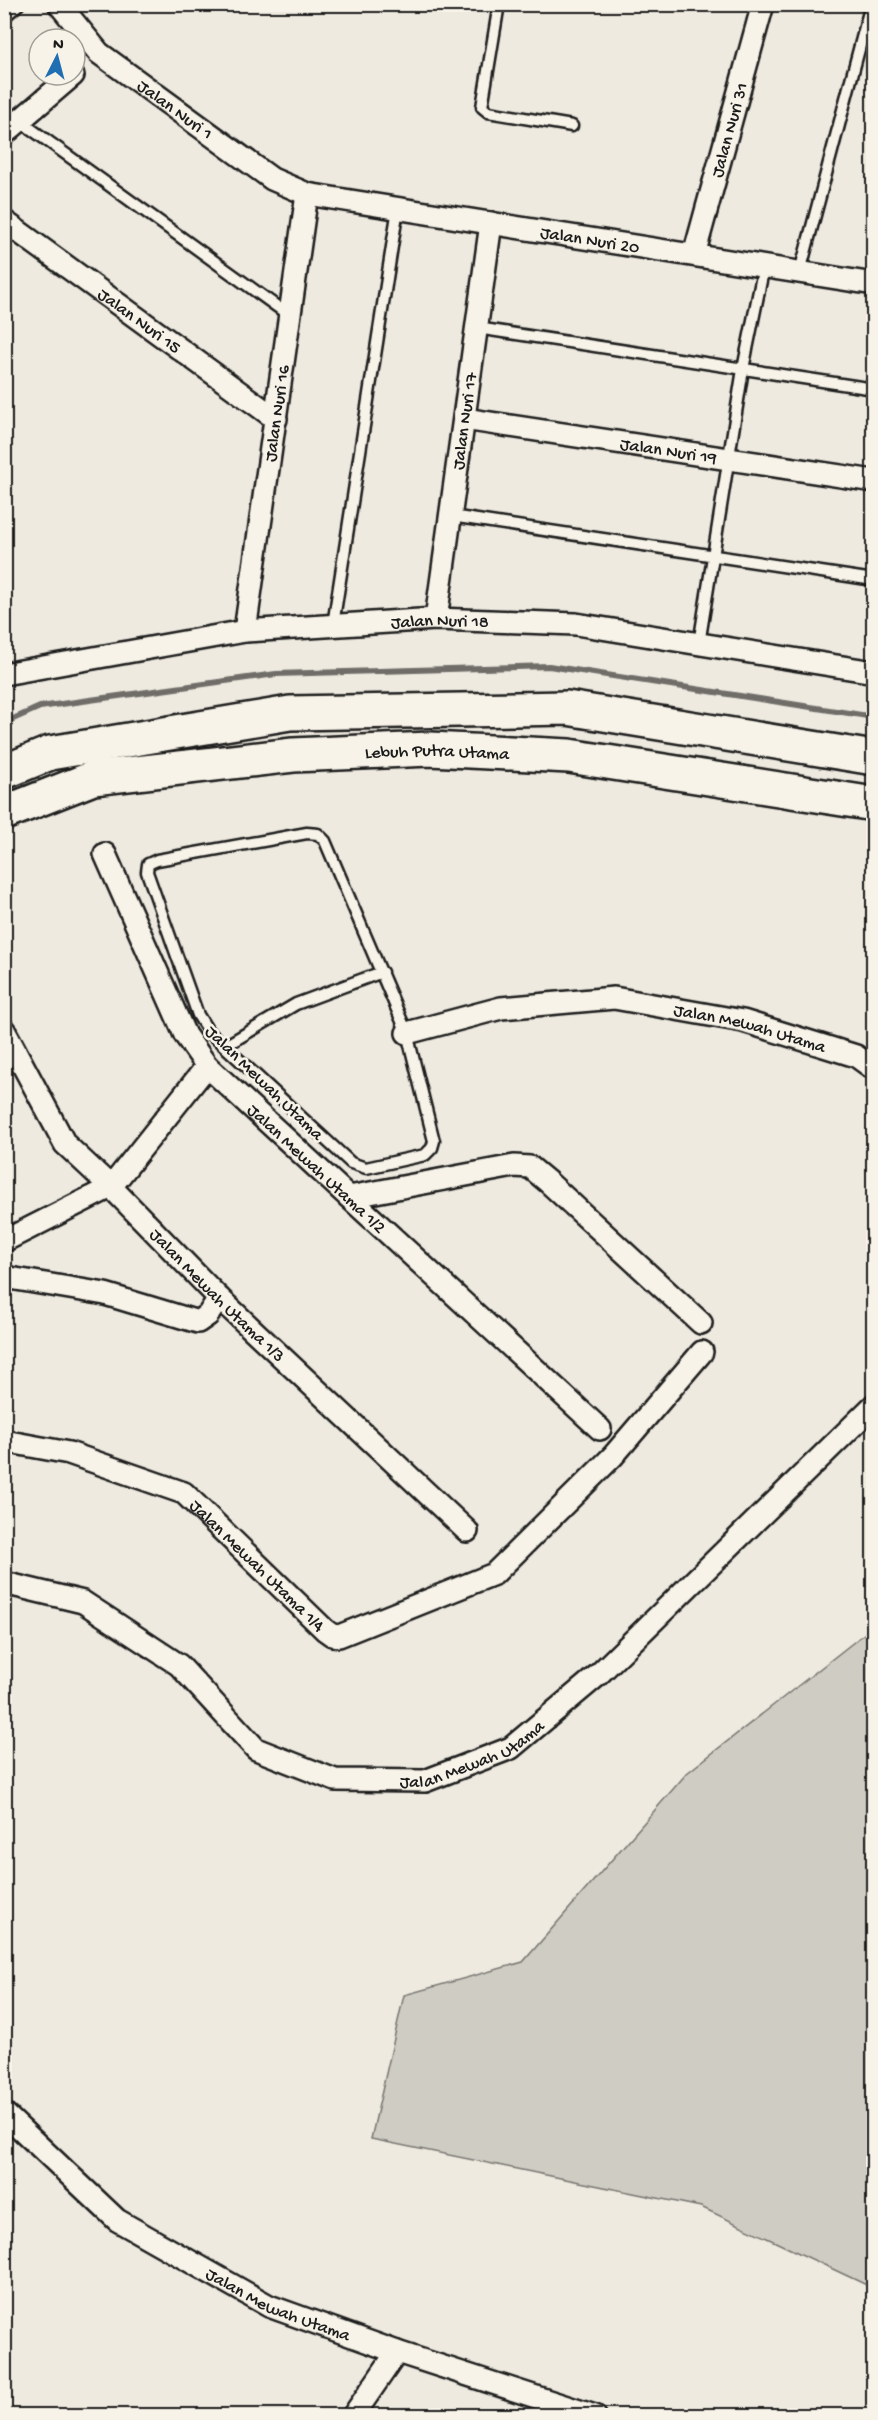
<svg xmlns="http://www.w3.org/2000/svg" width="878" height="2420" font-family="'Gochi Hand',sans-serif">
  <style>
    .green { fill: #cfccc3; stroke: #767470; stroke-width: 1.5 }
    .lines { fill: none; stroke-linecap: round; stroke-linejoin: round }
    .stream { stroke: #6f6d69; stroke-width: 6 }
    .lane-casing { stroke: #1c1c1c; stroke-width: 15 }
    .street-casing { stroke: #1c1c1c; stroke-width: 26 }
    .primary-casing { stroke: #1c1c1c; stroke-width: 38 }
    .lane { stroke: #f7f3e8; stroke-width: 10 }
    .street { stroke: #f7f3e8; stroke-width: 21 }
    .primary { stroke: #f7f3e8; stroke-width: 33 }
    .labels { text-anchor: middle; stroke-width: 5; stroke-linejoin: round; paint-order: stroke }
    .street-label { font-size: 18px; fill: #1c1c1c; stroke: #f7f3e8 }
  </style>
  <rect width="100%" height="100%" fill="#eeeae0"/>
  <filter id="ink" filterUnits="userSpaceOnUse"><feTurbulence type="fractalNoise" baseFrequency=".0167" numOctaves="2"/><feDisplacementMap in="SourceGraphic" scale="12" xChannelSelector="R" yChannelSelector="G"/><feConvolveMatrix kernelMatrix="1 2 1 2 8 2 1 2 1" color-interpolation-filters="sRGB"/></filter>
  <g filter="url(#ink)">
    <path class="green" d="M873,1627V2288L701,2207L371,2139L404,1995L523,1962L687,1773Z"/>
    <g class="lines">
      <path class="stream" d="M4,723L40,707L276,674L549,666L874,717"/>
      <defs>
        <path id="lane" d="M499,4L482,107L488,112L572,126
          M4,17L19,4
          M20,121L290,316
          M800,272L871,4
          M477,328L874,389
          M451,516L874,580
          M333,625L398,208
          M699,644L743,369L764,266
          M307,833L318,834L325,841L407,1033L434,1141L432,1148L425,1155L366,1168L351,1163L208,1031L198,1015L147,872L148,864L157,860Z
          M225,1046L296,1004L382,972"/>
        <g id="street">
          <path id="s1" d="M59,4L99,53L272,179L307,194L874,284"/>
          <path d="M4,134L73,75"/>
          <path id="s2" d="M4,221L276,419"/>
          <path id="s3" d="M694,255L763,4"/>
          <path id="s4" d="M464,419L874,481"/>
          <path id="s5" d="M436,619L491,223"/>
          <path id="s6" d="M245,631L307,194"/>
          <path id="s7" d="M4,674L245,631L436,619L576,624L874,672"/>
          <path id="s8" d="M105,854L185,1035L207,1066L600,1429"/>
          <path id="s9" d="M4,1030L65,1144L111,1187L219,1298L467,1531"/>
          <path id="s10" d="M407,1033L501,1008L614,998L743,1021L856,1056L874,1069"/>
          <path d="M349,1197L514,1166L530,1167L548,1182L701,1323"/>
          <path d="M4,1241L111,1187L207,1066"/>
          <path d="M4,1277L105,1294L198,1322L208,1315L219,1298"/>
          <path id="s11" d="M4,1441L69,1453L184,1493L325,1630L332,1635L339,1636L494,1574L613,1456L702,1352"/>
          <path id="s12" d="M4,1583L83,1602L179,1665L256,1749L335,1780L425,1781L511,1748L598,1675L874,1405"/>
          <path id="s13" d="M4,2113L117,2220L269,2306L397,2352L595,2416"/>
          <path d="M353,2416L397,2352"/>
        </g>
        <g id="primary">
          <path d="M4,772L50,753L290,713L567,708L874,758"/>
          <path id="s14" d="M4,813L93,778L293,755L430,749L569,756L874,804"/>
        </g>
      </defs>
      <use href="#lane" class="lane-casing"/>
      <use href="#street" class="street-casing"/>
      <use href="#primary" class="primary-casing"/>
      <use href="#lane" class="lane"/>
      <use href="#street" class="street"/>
      <use href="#primary" class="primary"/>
    </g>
  </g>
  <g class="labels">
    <g class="street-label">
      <text dy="6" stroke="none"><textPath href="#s1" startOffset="158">Jalan Nuri 1</textPath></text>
      <text dy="6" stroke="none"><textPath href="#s3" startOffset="130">Jalan Nuri 31</textPath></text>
      <text dy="6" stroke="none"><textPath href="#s1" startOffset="602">Jalan Nuri 20</textPath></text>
      <text dy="6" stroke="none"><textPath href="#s2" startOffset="168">Jalan Nuri 15</textPath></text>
      <text dy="6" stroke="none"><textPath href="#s6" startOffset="220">Jalan Nuri 16</textPath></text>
      <text dy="6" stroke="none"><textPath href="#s5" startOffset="200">Jalan Nuri 17</textPath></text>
      <text dy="6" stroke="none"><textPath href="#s4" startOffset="207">Jalan Nuri 19</textPath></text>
      <text dy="6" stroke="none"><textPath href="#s7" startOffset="440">Jalan Nuri 18</textPath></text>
      <text dy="6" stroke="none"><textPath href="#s14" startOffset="441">Lebuh Putra Utama</textPath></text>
      <text dy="6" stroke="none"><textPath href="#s10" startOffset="350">Jalan Mewah Utama</textPath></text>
      <text transform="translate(265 1082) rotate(44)" y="6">Jalan Mewah Utama</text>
      <text dy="6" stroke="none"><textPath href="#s8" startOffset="386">Jalan Mewah Utama 1/2</textPath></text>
      <text dy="6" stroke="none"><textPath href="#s9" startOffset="344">Jalan Mewah Utama 1/3</textPath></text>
      <text dy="6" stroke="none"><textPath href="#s11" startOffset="291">Jalan Mewah Utama 1/4</textPath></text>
      <text dy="6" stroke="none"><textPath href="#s12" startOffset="538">Jalan Mewah Utama</textPath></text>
      <text dy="6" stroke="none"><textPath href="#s13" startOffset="338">Jalan Mewah Utama</textPath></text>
    </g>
  </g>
  <rect width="878" height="2420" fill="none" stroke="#f7f3e8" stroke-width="24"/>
  <rect x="12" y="12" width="854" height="2396" fill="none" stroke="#1c1c1c" stroke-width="2" filter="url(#ink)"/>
  <g transform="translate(57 57) rotate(6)"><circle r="28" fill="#f7f3e8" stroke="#9f9d96" stroke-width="1.5"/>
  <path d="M0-4.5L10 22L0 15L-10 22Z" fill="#1f6fb2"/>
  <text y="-9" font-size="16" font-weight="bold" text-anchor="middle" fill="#1c1c1c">N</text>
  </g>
</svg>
